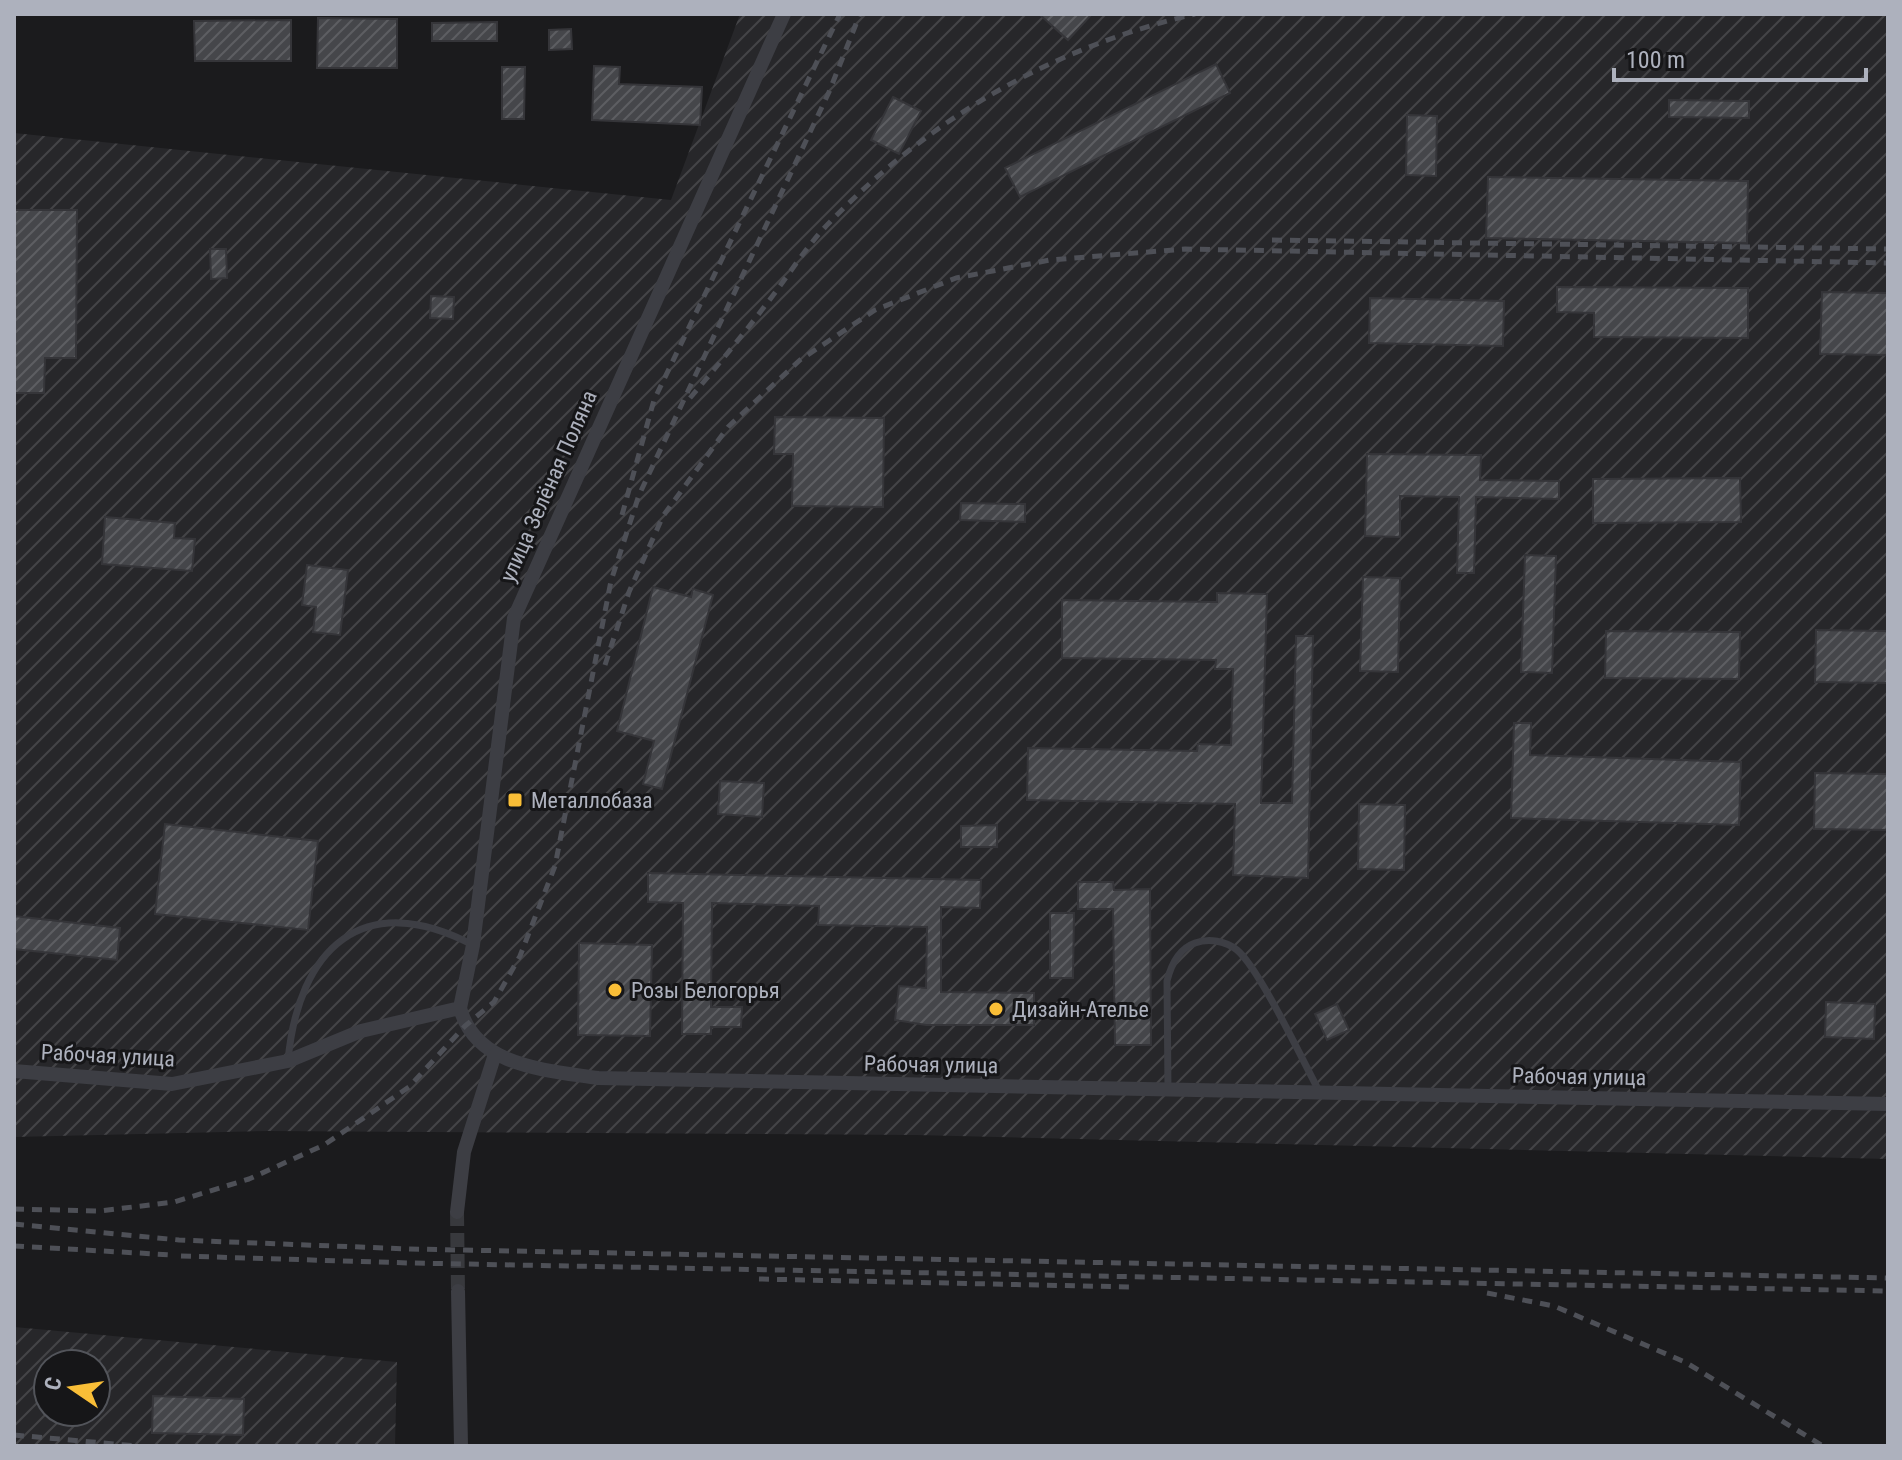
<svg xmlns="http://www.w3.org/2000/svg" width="1902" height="1460" font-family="'Roboto Condensed',sans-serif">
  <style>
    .industrial { fill: url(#industrial-furrows); fill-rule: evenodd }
    .building { fill: url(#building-hatch); stroke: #353539; stroke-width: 2 }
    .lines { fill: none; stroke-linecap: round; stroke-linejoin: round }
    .minor-tunnel { stroke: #38393d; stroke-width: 14; stroke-dasharray: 14 7; stroke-linecap: butt }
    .service { stroke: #3d3e44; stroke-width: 7 }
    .minor { stroke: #3d3e44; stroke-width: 14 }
    .rail { stroke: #4e5057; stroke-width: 5; stroke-dasharray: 10 8; stroke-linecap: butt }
    .poi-dot { fill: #f9be37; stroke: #161618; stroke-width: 3 }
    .labels { text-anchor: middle; stroke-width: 6; stroke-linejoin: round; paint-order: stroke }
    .street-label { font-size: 22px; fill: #adb1bd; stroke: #161618 }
    .poi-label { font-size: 22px; fill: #adb1bd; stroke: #161618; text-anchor: start }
  </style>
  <defs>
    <pattern id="industrial-furrows" width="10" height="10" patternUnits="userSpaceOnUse" patternTransform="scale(2)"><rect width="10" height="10" fill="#27272a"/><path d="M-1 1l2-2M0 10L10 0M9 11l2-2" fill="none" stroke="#444447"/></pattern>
    <pattern id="building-hatch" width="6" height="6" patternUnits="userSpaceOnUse" patternTransform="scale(2)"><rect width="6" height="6" fill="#45464a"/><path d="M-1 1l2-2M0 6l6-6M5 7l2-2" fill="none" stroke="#5d5e62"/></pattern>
  </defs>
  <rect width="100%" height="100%" fill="#1b1b1d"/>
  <path class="industrial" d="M740,14H1888V1159L916,1135L268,1131L14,1137V133L671,200Z
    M14,1327L397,1362L395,1446H14ZM48,1364H96V1412H48Z"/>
  <path class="building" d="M1039,14H1092L1068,40Z
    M318,18L397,19V68H317Z
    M291,20V61H195L194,21Z
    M497,22V41H432V23Z
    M571,29L572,49L549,50V30Z
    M1216,64L1230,93L1020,197L1005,168Z
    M594,66L620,67L619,84L702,87L700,125L592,120Z
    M502,67H525L524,119H502Z
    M893,97L921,111L899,154L871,140Z
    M1669,100L1749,101V118L1669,117Z
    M1407,115L1437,116L1436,176L1406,175Z
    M1488,177L1748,181L1747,243L1486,238Z
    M14,210H77L76,358H45L44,393H14Z
    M210,249H226L227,278L211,279Z
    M1557,287L1748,288V338L1594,337V313L1557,312Z
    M1822,292L1888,293V355L1820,354Z
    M431,296L454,297L453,319L430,318Z
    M1370,298L1504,301L1503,346L1369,343Z
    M775,417L884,418L883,507L792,506L793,454H774Z
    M1367,454L1481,455L1480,480L1559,481V499L1476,497L1474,573H1457L1459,497L1400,496V537L1365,536Z
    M1740,478L1741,522L1593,523V479Z
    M961,503L1025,504V522L960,520Z
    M105,517L175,523L174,538L195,539L192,571L102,564Z
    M1525,555L1556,556L1552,673L1521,672Z
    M307,565L348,570L340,635L313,632L316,607L302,605Z
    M1363,577L1400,578L1398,672L1360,671Z
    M653,587L691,597L693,589L713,595L662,789L643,784L654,741L617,731Z
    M1217,593L1267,594L1261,803H1292L1296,636H1313L1308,878L1233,875L1235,804L1027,800L1028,748L1197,751L1198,744L1231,745L1233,669H1215L1216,660L1062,658V600L1217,602Z
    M1816,630L1888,631V683L1815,682Z
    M1606,631L1740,632L1739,679L1605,678Z
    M1514,723H1531L1530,755L1741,762L1739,825L1511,818Z
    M1815,773L1888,774V830L1814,829Z
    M720,781L764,783L762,817L718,814Z
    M1359,804L1405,805L1404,870L1358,869Z
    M165,824L318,841L308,930L155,914Z
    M997,825V847H961V826Z
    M648,873L981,880L980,908L941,907V992L1034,993V1025H926L895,1020L899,986L926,988L927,927L818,925L819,906L712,903L711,1007H742L741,1027H711V1034H682L683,903L648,902Z
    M1078,882H1113L1114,890L1150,889L1151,1045H1115L1113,909H1078Z
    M1050,913H1074L1073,978H1050Z
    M14,916L120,928L117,960L14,949Z
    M579,943L652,945L650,1036L578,1035Z
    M1826,1002L1875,1004L1874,1039L1825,1037Z
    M1337,1004L1349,1030L1327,1040L1315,1014Z
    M153,1396L244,1399L243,1435L152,1433Z"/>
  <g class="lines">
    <path class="minor-tunnel" d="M457,1212L458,1291"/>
    <path class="service" d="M288,1061C298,949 363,887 473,945
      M1168,1090L1167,981C1171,965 1178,949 1195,943C1209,938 1226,941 1237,950C1259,968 1303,1061 1319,1091"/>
    <path class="minor" d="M460,1008L473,945L514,618L784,14
      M14,1071L172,1084L288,1061L361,1031L460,1008C476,1067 546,1070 598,1078L1888,1104
      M457,1212L464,1152L495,1054
      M458,1291L461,1446"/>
    <path class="rail" d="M1272,240L1888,249
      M690,398C719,364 747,330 774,294C792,270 809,243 830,222C931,117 1054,47 1195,14
      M622,515L654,400L840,14
      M605,665L629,592L663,516L728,427L800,360L875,310L956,278L1050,260L1185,249L1888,263
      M14,1209L100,1211L174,1202L249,1179L324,1145L409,1087L465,1026L494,1002L520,956L555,866L611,581L639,495L829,92L860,14
      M14,1224L179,1240L410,1249L1888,1278
      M14,1246L173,1255
      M181,1256L410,1263L1888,1291
      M759,1279L1131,1287
      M1487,1293L1554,1306L1685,1362L1823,1446
      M14,1435L137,1446"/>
  </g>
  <g class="poi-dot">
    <rect x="507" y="792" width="16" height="16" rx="4"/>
    <circle cx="615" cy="990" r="8"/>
    <circle cx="996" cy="1009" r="8"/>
  </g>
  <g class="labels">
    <g class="street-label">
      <text transform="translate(548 486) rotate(-66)" y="8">улица Зелёная Поляна</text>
      <text transform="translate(108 1055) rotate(3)" y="8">Рабочая улица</text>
      <text transform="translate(931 1064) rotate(1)" y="8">Рабочая улица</text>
      <text transform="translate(1579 1076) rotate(1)" y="8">Рабочая улица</text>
    </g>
    <g class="poi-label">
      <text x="531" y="808">Металлобаза</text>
      <text x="631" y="998">Розы Белогорья</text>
      <text x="1012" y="1017">Дизайн-Ателье</text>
    </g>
  </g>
  <rect width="1902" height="1460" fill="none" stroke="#adb1bd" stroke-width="32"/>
  <g transform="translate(72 1388) rotate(283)"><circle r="38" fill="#161618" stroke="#52545a" stroke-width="2"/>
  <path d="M0-6L14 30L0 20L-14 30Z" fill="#f9be37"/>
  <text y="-12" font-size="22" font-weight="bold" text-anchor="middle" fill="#adb1bd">С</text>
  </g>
  <path d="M1614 68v12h252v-12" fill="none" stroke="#adb1bd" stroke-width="4"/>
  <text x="1626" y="68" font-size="24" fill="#adb1bd" stroke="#161618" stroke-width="6" paint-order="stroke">100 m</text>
</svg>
